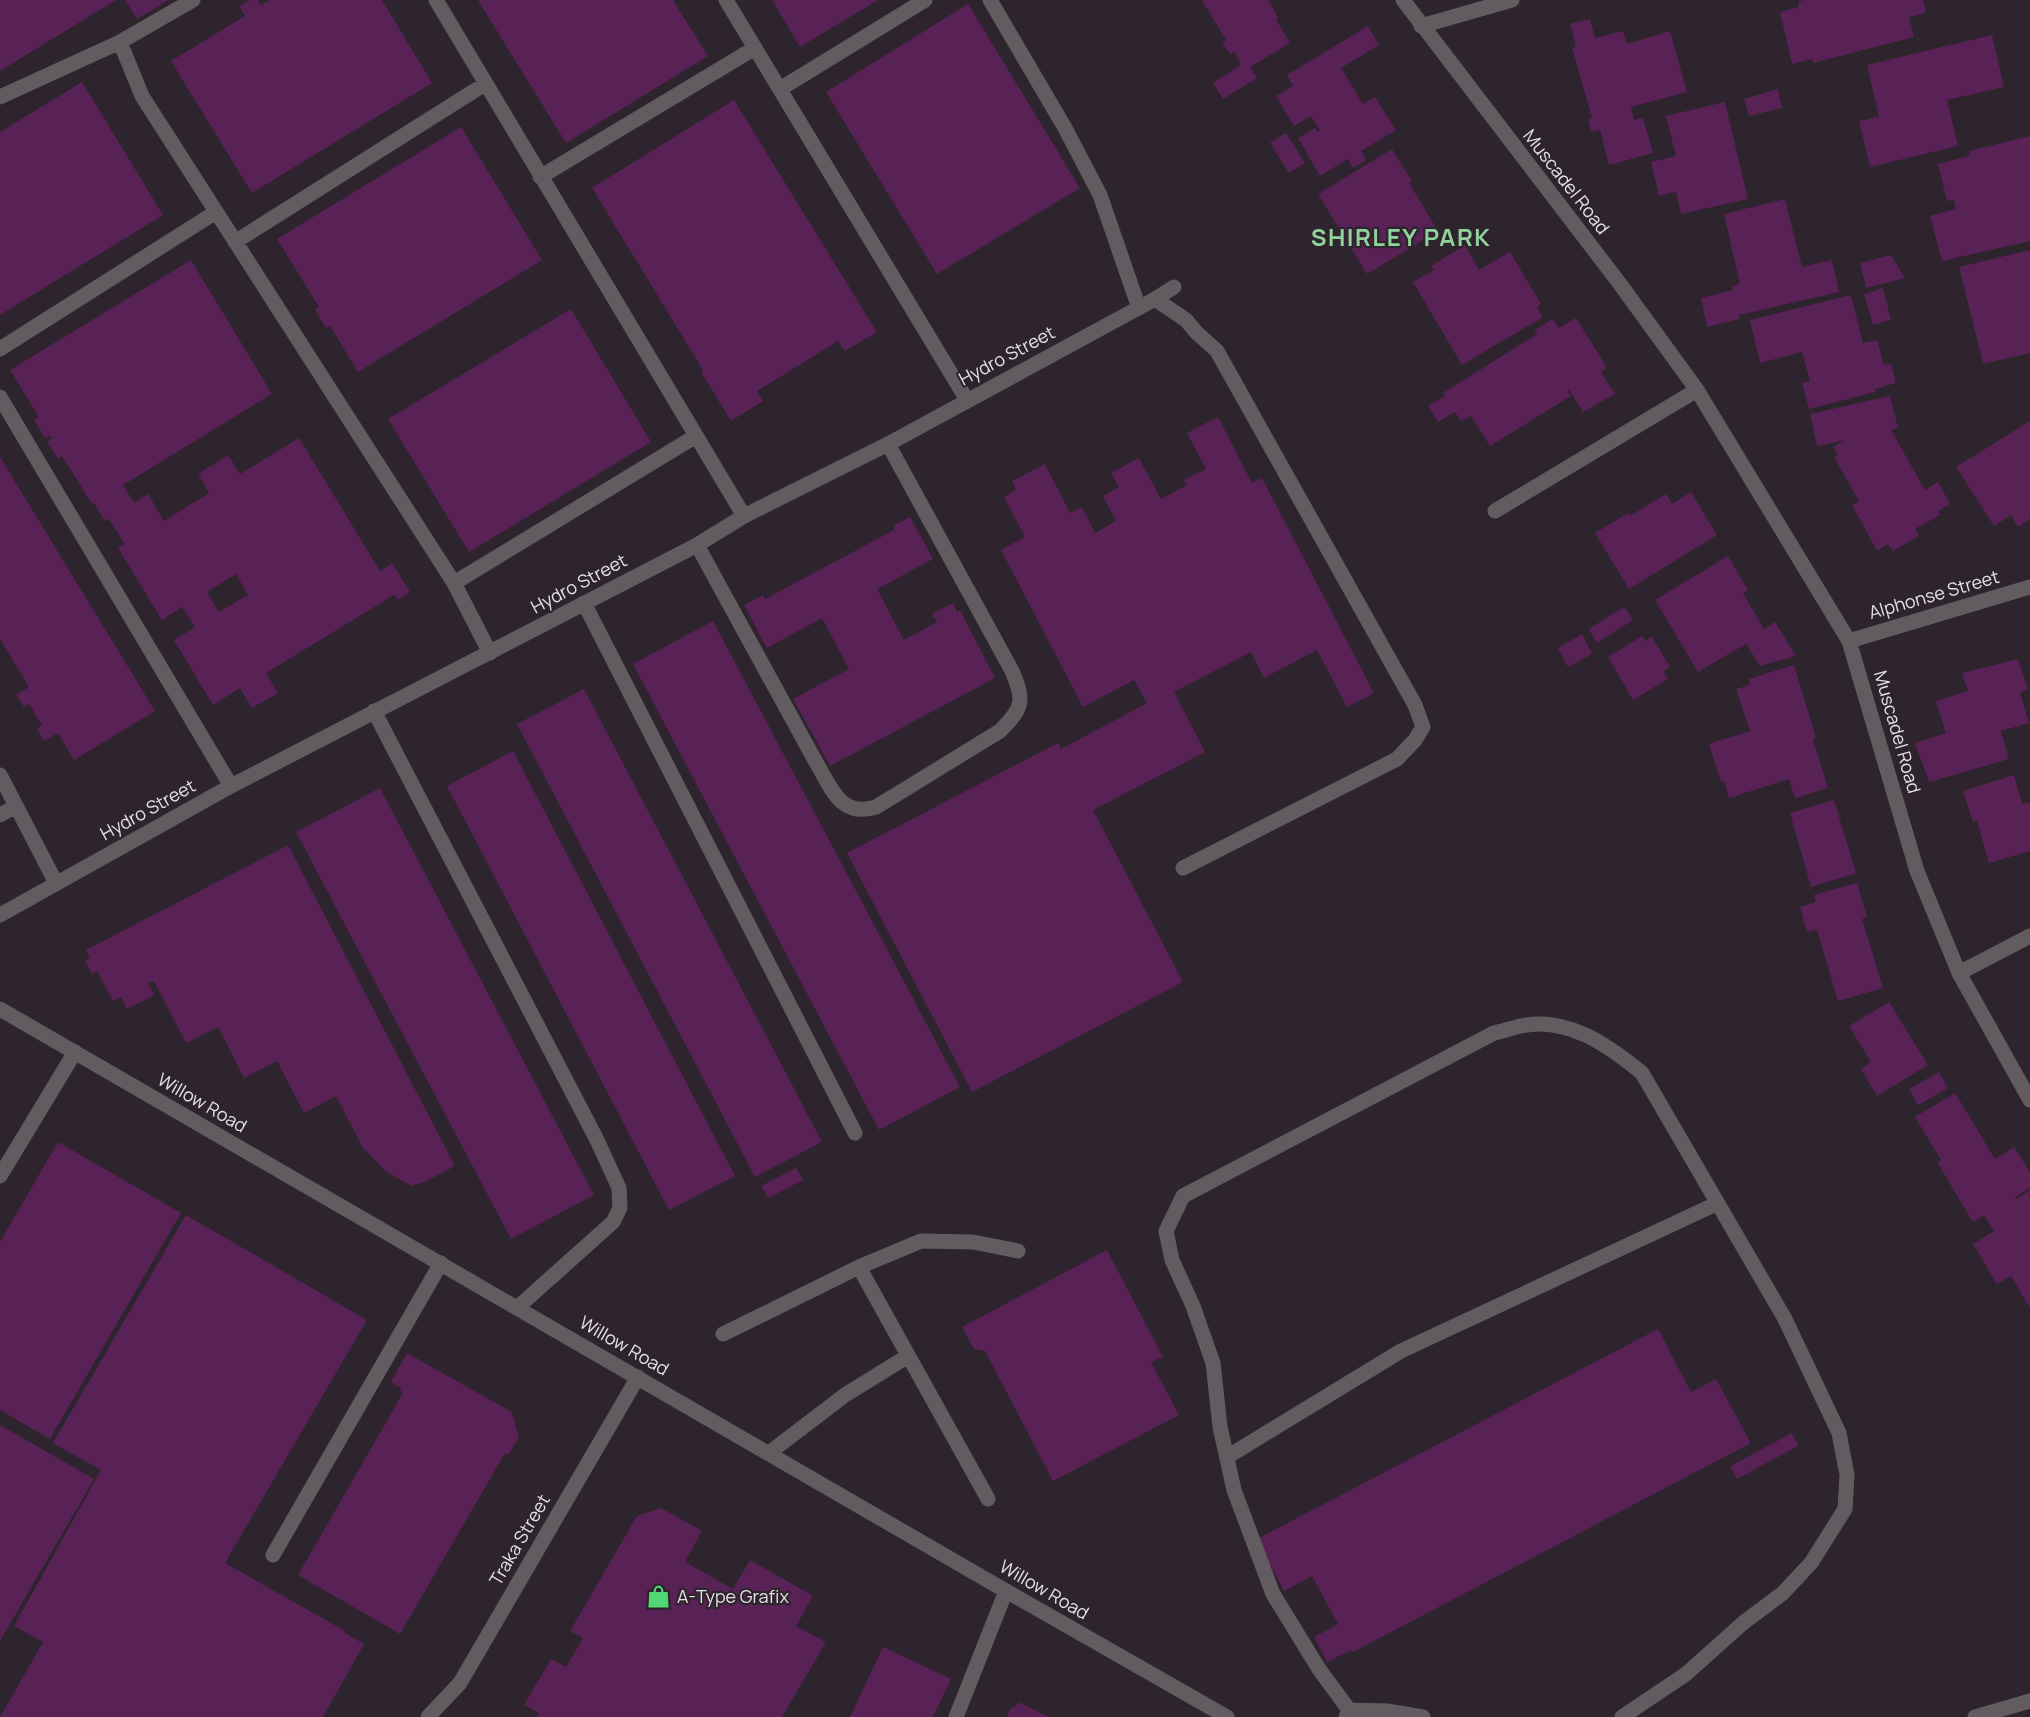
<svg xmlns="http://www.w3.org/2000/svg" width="2030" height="1717" font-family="Manrope,sans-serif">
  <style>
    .building { fill: #582256; fill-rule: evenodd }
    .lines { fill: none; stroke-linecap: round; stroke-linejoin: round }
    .lane { stroke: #625c61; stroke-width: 15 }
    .street { stroke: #625c61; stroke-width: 15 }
    .labels { text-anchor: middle; stroke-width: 4.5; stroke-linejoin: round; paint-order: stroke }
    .street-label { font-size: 18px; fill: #e6dfe5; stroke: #2e242d }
    .poi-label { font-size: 18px; fill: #e6dfe5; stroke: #2e242d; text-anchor: start }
    .district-label { font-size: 24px; font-weight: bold; letter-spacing: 1.5px; fill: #91d19b; stroke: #2e242d }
  </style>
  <rect width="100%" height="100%" fill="#2e242d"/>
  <path class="building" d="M0,0H116L0,71Z
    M125,0H168L137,19Z
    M250,0H258L261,5L270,0H382L432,83L252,193L171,61L245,16L239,6Z
    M478,0H673L708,56L566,143Z
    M772,0H878L800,47Z
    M1202,0H1268L1278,17L1276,19L1290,43L1250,67L1257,78L1223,99L1213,83L1241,65L1234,52L1230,54L1222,42L1226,40Z
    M1804,0H1923L1926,13L1909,17L1914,37L1813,63L1812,59L1792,64L1780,12L1799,7L1798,2Z
    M968,4L1080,188L937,274L826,92Z
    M1590,19L1595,38L1623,31L1627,44L1670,31L1687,92L1631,107L1634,120L1643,118L1653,153L1609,165L1600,130L1591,132L1588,119L1592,118L1572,48L1576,47L1570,24Z
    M1368,26L1379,45L1341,68L1363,104L1375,97L1396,130L1361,151L1366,160L1353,168L1348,159L1320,176L1298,138L1315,128L1317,132L1320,130L1311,116L1294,126L1276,96L1293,86L1287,75Z
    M1992,35L2004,87L1947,100L1958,146L1870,167L1859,121L1879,117L1867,65Z
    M82,82L163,215L0,315V132Z
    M1778,89L1782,108L1749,116L1744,99Z
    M734,100L877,332L845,351L838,341L757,391L763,401L731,421L701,372L703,370L592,188Z
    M1725,102L1748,199L1681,214L1676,192L1659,196L1651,162L1676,156L1666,116Z
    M461,127L542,260L358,372L330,326L326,328L315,310L319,307L277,239Z
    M1286,133L1305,163L1289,173L1270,143Z
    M2030,136V241L1942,261L1930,216L1956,209L1954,200L1947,201L1938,164L1970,156L1969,151Z
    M1392,149L1412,181L1409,183L1438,231L1367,274L1318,194Z
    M1785,199L1802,267L1832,260L1839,292L1739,315L1740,319L1707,327L1701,298L1733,290L1732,286L1740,284L1724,214Z
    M1465,245L1479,270L1510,252L1541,304L1537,307L1543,317L1462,365L1413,282L1434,270L1431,266Z
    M2030,250V353L1983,364L1959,267Z
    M1891,255L1905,278L1866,288L1860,263Z
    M191,260L272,394L123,485L134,503L148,494L164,521L209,493L198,474L228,455L240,474L299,438L380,571L392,563L410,592L398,600L394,595L266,673L278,693L252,708L240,688L213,705L174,640L195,627L182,607L162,620L118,548L125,544L109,519L105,521L94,503L92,504L62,456L58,459L47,442L52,438L50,436L45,438L34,420L39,417L10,370ZM236,574L248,595L219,612L207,592Z
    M1883,288L1891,320L1873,325L1864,294Z
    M1851,295L1863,343L1877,340L1884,365L1891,364L1896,383L1875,389V392L1809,409L1802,383L1810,381L1802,352L1760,363L1750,320Z
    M571,309L651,442L469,552L388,419Z
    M1576,318L1607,368L1601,372L1615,394L1583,412L1569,390L1567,391L1571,396L1490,446L1471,416L1461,421L1455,412L1438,422L1428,406L1445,396L1443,393L1537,334L1535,330L1553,319L1559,328Z
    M1890,396L1898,428L1891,430L1925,490L1938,482L1950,504L1938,511L1940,515L1915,529L1919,536L1893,551L1888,544L1877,551L1852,505L1859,501L1834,457L1838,455L1833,447L1845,440L1817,446L1810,414Z
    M1218,417L1252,483L1262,478L1374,693L1347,707L1317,650L1264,678L1251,652L1174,692L1205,752L1093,810L1183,982L972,1092L847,853L1058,743L1061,749L1147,703L1134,680L1083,707L1001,550L1025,537L1004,497L1016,490L1012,481L1045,464L1070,513L1082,507L1095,533L1116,521L1103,496L1119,487L1111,473L1139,458L1161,499L1187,485L1184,480L1206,469L1187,433Z
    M2030,421V519L2018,527L2011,515L1994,526L1956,467Z
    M0,457L155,711L74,760L58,733L44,741L37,729L42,725L29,704L24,707L16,695L29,687L0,639Z
    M1691,492L1717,535L1629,589L1595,533L1628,513L1630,516L1666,494L1672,504Z
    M910,517L933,559L877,589L904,640L937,622L932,614L953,603L957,612L960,610L995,678L830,766L793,699L849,669L822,618L767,648L744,605L763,595L765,599L894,530L893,526Z
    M1728,556L1748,590L1743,593L1764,629L1775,622L1796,656L1760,666L1746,644L1698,672L1655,600Z
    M1624,607L1633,620L1597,643L1589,629Z
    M713,621L960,1087L879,1130L633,664Z
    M1582,634L1592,654L1568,667L1558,648Z
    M1642,636L1645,641L1652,637L1670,667L1663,671L1668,679L1633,700L1608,657Z
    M2018,659L2028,690L2020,692L2029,723L2001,731L2009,759L1929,782L1915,743L1946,733L1936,701L1968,691L1962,673Z
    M1794,665L1816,738L1813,740L1828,788L1795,798L1789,779L1729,798L1724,781L1721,782L1709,744L1750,731L1736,689L1750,685L1749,679Z
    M584,689L822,1142L755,1177L517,724Z
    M513,751L735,1176L669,1210L447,786Z
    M2014,775L2022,804L2030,802V851L1989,863L1977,821L1973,822L1963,791Z
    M380,788L594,1195L511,1239L296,832Z
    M1834,800L1856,873L1811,887L1790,813Z
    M288,845L455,1166L423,1183L422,1182L412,1186L385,1171L363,1148L336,1096L304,1113L277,1061L244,1078L218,1027L186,1043L154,981L148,983L154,995L127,1009L121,997L113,1001L97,971L92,974L85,961L90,958L86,950Z
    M1857,883L1867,917L1862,919L1883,988L1838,1001L1817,930L1807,932L1800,907L1816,902L1814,895Z
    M1889,1002L1928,1065L1877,1096L1861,1069L1871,1062L1849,1026Z
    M1939,1072L1948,1088L1918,1105L1909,1089Z
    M1955,1093L1995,1159L2014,1147L2030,1172V1188L2015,1197L2016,1199L2030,1190V1308L2011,1276L1997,1284L1973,1244L1994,1231L1984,1215L1973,1222L1937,1162L1941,1160L1915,1117Z
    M58,1142L181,1213L50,1439L0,1410V1242Z
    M796,1168L803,1180L768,1198L761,1186Z
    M186,1215L367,1320L225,1563L345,1631V1633L364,1644L323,1717H0L43,1642L14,1626L101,1470L53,1443Z
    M1107,1250L1163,1357L1151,1362L1179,1415L1053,1481L985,1351L974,1349L962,1327Z
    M1658,1329L1691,1392L1716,1379L1751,1443L1353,1652L1351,1650L1327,1662L1314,1637L1338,1624L1312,1576L1284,1591L1257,1539Z
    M407,1353L512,1412L519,1438L508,1455L505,1453L400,1634L298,1575L403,1393L400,1392L402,1389L391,1382Z
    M0,1425L94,1479L0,1641Z
    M1792,1433L1798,1446L1737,1479L1730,1466Z
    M661,1508L702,1531L685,1562L733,1589L750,1560L813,1596L796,1626L826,1642L782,1717H537L539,1713L524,1705L551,1659L566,1667L583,1638L570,1631L637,1516Z
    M883,1647L951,1679L933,1717H850Z
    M1018,1702L1049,1717H1007L1012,1706L1015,1708Z"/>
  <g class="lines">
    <path class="lane" d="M436,0L744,516
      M726,0L967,400
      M990,0L1065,128L1100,195L1139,308
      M120,42L142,96L454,583L490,653
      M780,89L925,0
      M0,97L120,42L193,0
      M540,177L755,48
      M235,242L485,84
      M1155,299L1186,320L1196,332L1217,351L1415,705L1423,727L1415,740L1397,759L1183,868
      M0,349L216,212
      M0,397L231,786
      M697,545L817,764C832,789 841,818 876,807L1000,731C1023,708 1025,701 1012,671L888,444
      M454,583L696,436
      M584,603L855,1133
      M374,711L597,1140L619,1188L620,1208L613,1222L518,1307
      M0,775L56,883
      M0,815L16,806
      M0,1176L75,1052
      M859,1267L988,1499
      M723,1334L859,1267L921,1241L973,1242L1018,1251
      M769,1453L845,1395L908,1356
      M1227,1457L1401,1351L1716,1204
      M273,1555L441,1263
      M1349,1710L1319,1669L1273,1594L1234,1490L1220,1427L1213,1363L1193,1306L1172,1260L1166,1231L1183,1196L1494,1033C1503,1031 1512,1028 1521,1026C1567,1016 1608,1045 1642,1073L1785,1319L1839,1433L1847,1475L1845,1509L1811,1563L1783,1593L1743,1623L1686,1674L1622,1717
      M956,1717L1006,1591
      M1346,1717L1349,1710L1387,1711L1423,1717"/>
    <path class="street" d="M1403,0L1620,284L1697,390L1849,641L1917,871L1959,973L2030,1100
      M1421,26L1512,0
      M1495,511L1697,390
      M1849,641L2030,587
      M0,915L231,786L697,545L744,516L888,444L1155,299L1174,287
      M1959,973L2030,936
      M0,1009L1006,1591L1227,1717
      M428,1717L460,1683L638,1377
      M1975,1717L2030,1701"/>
  </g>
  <defs>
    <symbol id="shop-bare" viewBox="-9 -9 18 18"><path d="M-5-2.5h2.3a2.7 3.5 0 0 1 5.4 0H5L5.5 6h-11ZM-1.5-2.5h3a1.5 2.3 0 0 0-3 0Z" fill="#52d673" stroke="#2e242d" stroke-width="2.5" paint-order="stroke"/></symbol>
  </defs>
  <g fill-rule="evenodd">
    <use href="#shop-bare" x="642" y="1580" width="33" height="33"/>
  </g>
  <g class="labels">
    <g class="street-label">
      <text transform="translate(1566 182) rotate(52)" y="6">Muscadel Road</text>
      <text transform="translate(1007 356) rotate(-28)" y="6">Hydro Street</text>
      <text transform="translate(579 584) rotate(-28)" y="6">Hydro Street</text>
      <text transform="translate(1934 595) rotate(-16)" y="6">Alphonse Street</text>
      <text transform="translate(1897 732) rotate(74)" y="6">Muscadel Road</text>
      <text transform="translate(148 810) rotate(-29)" y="6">Hydro Street</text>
      <text transform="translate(202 1103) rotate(30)" y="6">Willow Road</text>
      <text transform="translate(624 1346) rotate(30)" y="6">Willow Road</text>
      <text transform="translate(520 1540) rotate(-60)" y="6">Traka Street</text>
      <text transform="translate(1044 1590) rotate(30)" y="6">Willow Road</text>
    </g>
    <g class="poi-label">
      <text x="677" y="1603">A-Type Grafix</text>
    </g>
    <g class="district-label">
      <text x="1401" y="246">SHIRLEY PARK</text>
    </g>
  </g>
</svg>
